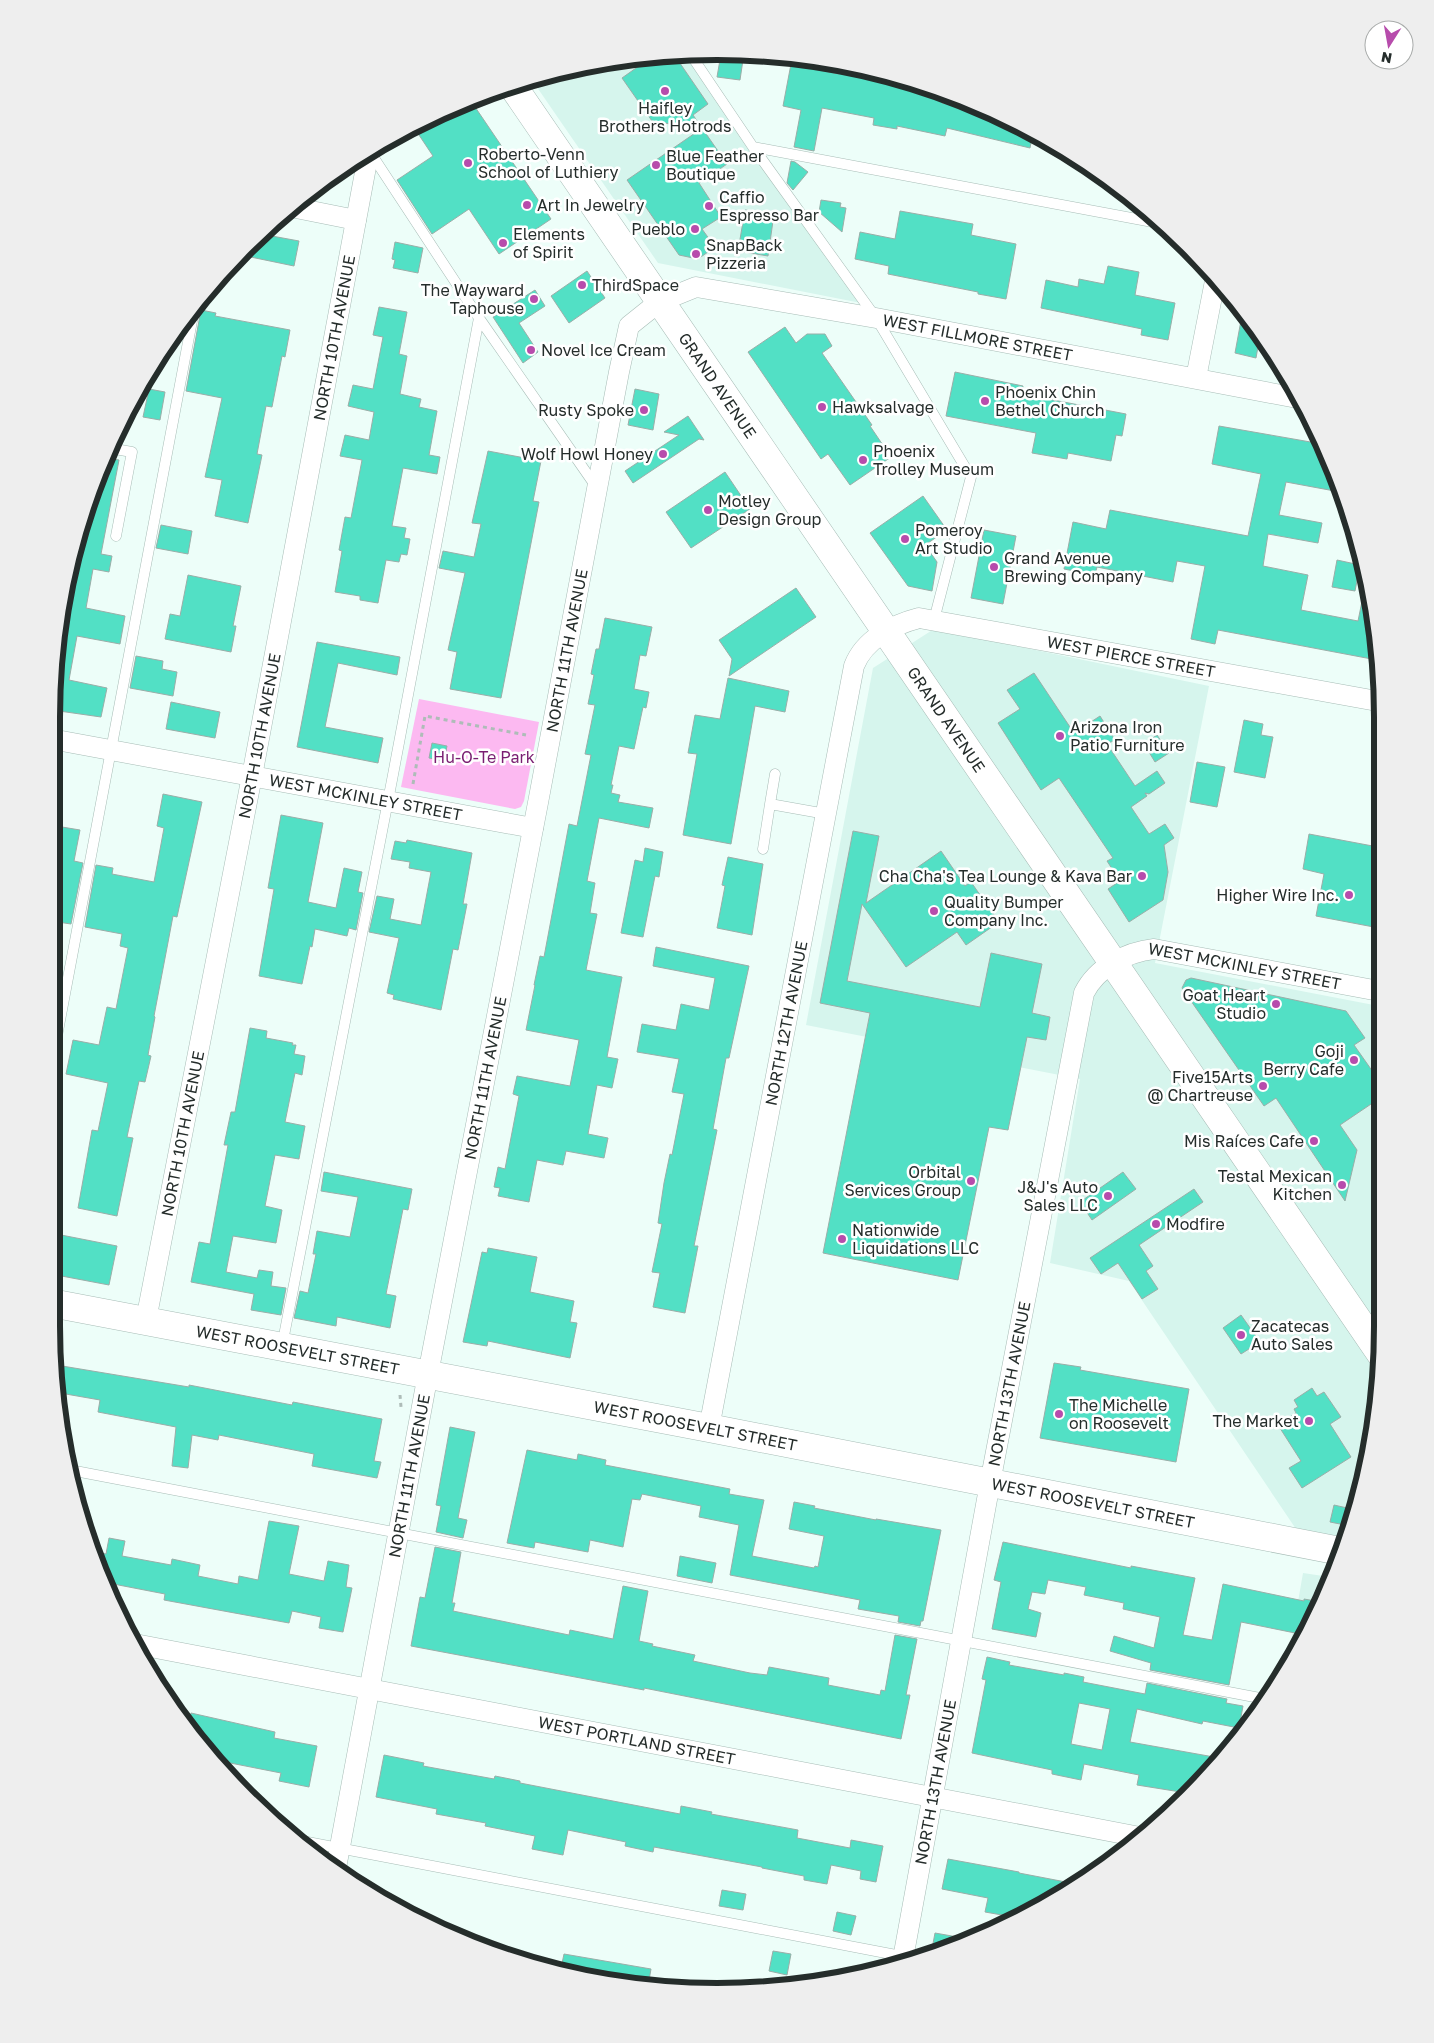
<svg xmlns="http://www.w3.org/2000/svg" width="1434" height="2043" font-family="'Golos Text',sans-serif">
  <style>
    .built { fill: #d6f5ed }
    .green { fill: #fcb9f1 }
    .building { fill: #52e0c5; stroke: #9aaea8; fill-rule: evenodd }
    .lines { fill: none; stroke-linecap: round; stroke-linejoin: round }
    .lane-casing { stroke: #a7bcb6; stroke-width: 11 }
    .street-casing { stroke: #a7bcb6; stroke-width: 21 }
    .secondary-casing { stroke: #a7bcb6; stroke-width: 29 }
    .path { stroke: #aebcb8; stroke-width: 3; stroke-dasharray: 4 4; stroke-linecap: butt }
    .lane { stroke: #fff; stroke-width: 10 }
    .street { stroke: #fff; stroke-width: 20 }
    .secondary { stroke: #fff; stroke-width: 28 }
    .poi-dot { fill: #b74cac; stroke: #fff; stroke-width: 2 }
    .labels { text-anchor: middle; stroke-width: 5; stroke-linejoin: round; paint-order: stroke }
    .poi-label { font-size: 16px; fill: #252d2b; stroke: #fff; text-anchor: start }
    .street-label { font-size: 16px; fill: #252d2b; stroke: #fff }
    .park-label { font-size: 16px; fill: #791e71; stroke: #fff }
    .rim { fill: none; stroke: #252d2b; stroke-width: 6 }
  </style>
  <rect width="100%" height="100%" fill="#edfef9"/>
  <path class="built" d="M691,55L866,304L658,263L532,80L630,57Z
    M934,629L1209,686L1155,963L1379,1006L1381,1369L1360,1498L1345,1538L1296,1529L1129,1281L1050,1263L1080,1079L806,1025L873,668Z
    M1303,1573L1330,1577L1314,1620L1287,1665Z"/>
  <path class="green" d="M419,699L539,722L524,801L521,807L515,809L401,787Z"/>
  <path class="building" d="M744,53L740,80L717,77L721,54Z
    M653,56H675L708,104L693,115L727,164L699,183L721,217L702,229L715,247L698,259L679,255L627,180L701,129L652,121L622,78Z
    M791,64L839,74L840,69L863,74L862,77L936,91L944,95L942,103L976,109V107L1012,120L1033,133L1030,148L947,128L945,136L897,126V129L873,125L874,118L822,108L814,151L794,147L801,110L783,106Z
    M471,101L551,219L499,254L469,209L432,234L397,180L433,156L417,132L445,113Z
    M791,161L795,162L808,172L793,190L787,183Z
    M821,200L841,203L840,207L846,208L842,232L819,212Z
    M745,210L774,214L768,256L738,251Z
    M900,211L973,224L971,235L1016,244L1006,299L978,294V292L888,274L889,266L855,259L860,232L895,239Z
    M261,234L299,241L294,266L241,255Z
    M395,242L423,248L418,273L393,268L395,260L392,259Z
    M1108,266L1139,272L1135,295L1175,303L1168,340L1141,335L1142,329L1041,308L1046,280L1078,287L1079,279L1104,284Z
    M587,271L605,298L569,323L551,296Z
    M535,290L545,306L519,323L538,352L523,363L493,317Z
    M379,307L407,312L399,354L407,356L400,394L421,399L419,407L437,411L429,455L440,457L437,474L403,468L392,526L406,528L404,538L410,539L407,555L401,554L399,562L386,560L378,603L360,600V596L335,592L342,551L339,550L345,517L351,518L362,460L340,456L345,435L369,440L374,412L348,406L353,385L373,389L383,337L373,335Z
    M201,310L216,313L215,316L290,330L285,357L282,356L272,407L266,406L257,454L262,455L248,523L215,516L222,480L205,477L222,398L186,391Z
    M1242,315L1259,341L1256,358L1235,353Z
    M785,327L796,343L807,334H825L832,346L822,353L872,425L870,426L891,457L850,485L828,454L821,459L748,352Z
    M955,372L1023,386L1022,394L1126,414L1122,436L1116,435L1111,461L1068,453L1067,459L1032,453L1036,433L946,416Z
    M149,389L165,392L160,420L143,417Z
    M635,389L659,394L653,430L628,425Z
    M688,416L704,440L699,439L633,483L625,471L679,435L664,432Z
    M1219,426L1322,444L1340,492L1286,482L1279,515L1322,523L1318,543L1268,534L1263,566L1308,575L1301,610L1358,621L1367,577L1377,630V660L1218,630L1215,644L1191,639L1205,566L1177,561L1173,582L1097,567L1095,575L1064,569L1073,522L1106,529L1110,510L1248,536L1261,474L1212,464Z
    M488,451L541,461L533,501L539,502L501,698L450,689L457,652L448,650L465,573L439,568L443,551L474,557L481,524L472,523Z
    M104,457L119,460L101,554L112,556L109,572L93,569L86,608L125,616L120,644L77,636L69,680L107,688L101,717L52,710L64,587Z
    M725,472L750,509L691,548L666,512Z
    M923,496L947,530L925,545L937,562L932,591L908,586L870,533Z
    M161,525L192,531L188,554L156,548Z
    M984,530L1016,536L1003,604L971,598Z
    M1337,560L1360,565L1355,591L1332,587Z
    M188,575L241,586L233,626H236L231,652L165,639L170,614L180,616Z
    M796,588L816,617L729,676L732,659L719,640Z
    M605,618L652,627L646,656L640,655L634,689L649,692L646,708L643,707L634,749L619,746L611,785H613L611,793L620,795L618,802L653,808L649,828L599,818L587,881L595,883L590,913L597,914L586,970L622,977L607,1057L618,1059L612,1088L597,1085L588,1134L608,1138L604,1158L566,1151L563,1165L537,1160L529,1202L498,1196L500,1188L494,1187L498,1167L505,1169L519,1096L513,1094L517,1076L570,1086L579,1040L526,1030L535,985H534L540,956L544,957L569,824L577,826L591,755L585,754L595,705L588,704L594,675L591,674L596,649H599Z
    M317,642L400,657L397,675L338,663L325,727L383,738L378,763L297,747Z
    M136,656L163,661L162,669L177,672L173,696L130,688Z
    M1034,673L1074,733L1100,716L1115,740L1107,744L1135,786L1157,771L1165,783L1149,794L1145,793L1147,796L1131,807L1149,834L1165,824L1174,838L1164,845L1168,872L1163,900L1129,922L1108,889L1120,881L1107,861L1113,858L1059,778L1041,790L998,723L1020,709L1007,690Z
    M728,678L789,691L785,712L755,706L731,844L683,835L697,754L688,753L695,715L720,719Z
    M171,702L220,712L215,738L166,729Z
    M1244,720L1263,724L1261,735L1273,737L1265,778L1234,772Z
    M1157,735L1169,753L1155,762L1144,744Z
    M432,743L447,746L444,761L429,758Z
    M1197,762L1225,767L1217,807L1190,802Z
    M163,794L202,802L177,917L173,916L154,1016L155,1017L148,1055L151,1056L145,1082L139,1081L127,1137L133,1138L117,1216L78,1208L92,1130L98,1131L108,1083L66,1074L73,1040L99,1045L107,1007L116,1009L128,948L120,946L122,934L85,927L96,865L113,868L112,874L154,882L164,828L157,826Z
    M281,815L323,823L308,902L336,908L344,868L362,872L358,892L363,893L356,930L349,928L347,936L315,929L312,947L310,946L302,984L259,976L274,889L268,888Z
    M62,827L80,830L74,861L83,863L71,924L51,921V864L55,865Z
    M853,831L879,836L866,903L941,851L965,886L971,882L999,922L966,945L957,932L906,967L862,904L847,981L980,1007L991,953L1042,964L1032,1013L1050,1017L1046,1040L1027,1037L1008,1130L989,1127L958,1280L823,1253L870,1013L820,1003Z
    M1309,834L1378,847L1379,928L1316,916L1324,874L1303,869Z
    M407,840L472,853L463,904H467L458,950L453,949L441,1010L393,999L394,995L387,993L399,938L369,932L377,896L394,899L390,919L421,925L431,872L409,868L410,862L391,859L395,841L406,843Z
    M645,848L663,852L659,877L655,876L643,937L621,933L635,860L643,862Z
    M728,857L763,864L752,935L717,928L725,886L722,885Z
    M656,947L749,966L729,1058H726L713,1129L717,1130L694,1246H698L685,1313L653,1307L660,1273L652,1272L662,1224L658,1223L664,1183L670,1154L672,1155L684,1094L672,1092L679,1059L637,1052L642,1024L676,1030L681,1004L709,1010L715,978L653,966Z
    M1191,978L1346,1011L1365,1038L1354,1045L1380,1082V1098L1340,1125L1357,1150L1345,1201L1276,1098L1264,1106L1182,988L1186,980Z
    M250,1028L267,1031L266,1038L293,1043L292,1045H296L294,1054L305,1056L302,1075L295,1073L285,1122L305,1126L299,1159L275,1155L265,1206L282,1210L276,1243L233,1236L226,1272L257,1278L259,1270L273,1272L271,1286L286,1288L281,1315L251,1310L254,1294L191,1282L199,1242L210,1244L228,1145H224L231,1112H235Z
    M324,1172L412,1189L408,1210L403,1209L386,1294L396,1296L390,1328L337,1317L336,1326L294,1318L300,1291L308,1293L316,1254H313L317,1231L350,1237L358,1197L321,1191Z
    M1123,1172L1136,1189L1092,1220L1080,1202Z
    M1194,1189L1203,1202L1139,1245L1153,1266L1146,1271L1158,1289L1142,1299L1118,1263L1101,1274L1090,1258Z
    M51,1233L117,1246L109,1285L51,1274Z
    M488,1248L537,1257L530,1292L574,1301L570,1322L577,1323L570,1358L488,1341L487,1346L463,1342L482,1252L487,1253Z
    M1241,1315L1260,1342L1241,1354L1223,1328Z
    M1054,1363L1081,1367L1080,1370L1189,1389L1176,1462L1040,1438Z
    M56,1365L189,1387V1385L292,1405L293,1402L382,1419L374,1461L381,1462L377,1478L312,1466L314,1454L219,1435L218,1440L192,1435L188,1468L172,1466L176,1427L98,1412L100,1400L60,1393Z
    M1312,1388L1317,1396L1324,1392L1341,1417L1330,1424L1351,1457L1302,1488L1289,1468L1301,1461L1278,1425L1296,1413L1294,1409L1298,1407L1294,1400Z
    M450,1427L475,1432L458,1518L467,1520L463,1538L436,1532L441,1506L436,1505Z
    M527,1450L577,1460L578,1454L606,1460L605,1465L730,1489L729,1494L764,1500L752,1556L814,1568L815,1566L818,1567L824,1536L789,1529L794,1502L815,1506L814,1508L876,1520V1519L941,1530L923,1621H921L920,1626L898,1622L899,1616L858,1609L860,1600L730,1575L739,1525L699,1517L701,1506L642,1494L640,1500L632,1499L623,1547L590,1540L588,1552L535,1542L534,1548L507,1543Z
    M1334,1505L1356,1510L1350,1526L1330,1522Z
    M269,1521L299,1526L289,1574L324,1581L328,1561L349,1565L346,1587L352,1588L343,1632L319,1628L321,1617L292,1611L289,1623L164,1600L165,1594L103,1582L92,1551L106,1554L109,1538L125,1541L122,1556L171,1565L172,1559L200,1565L198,1576L238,1584L239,1576L258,1580Z
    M1003,1542L1131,1568V1566L1195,1578L1183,1635L1212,1640L1223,1584L1304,1601V1599L1321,1602L1314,1620L1305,1635L1241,1622L1229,1685L1150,1670L1151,1663L1110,1651L1114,1636L1154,1648L1160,1617L1123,1609L1124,1603L1084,1595L1086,1587L1048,1580L1045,1594L1032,1592L1028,1609L1041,1613L1036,1637L992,1629L1001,1582L994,1580Z
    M435,1547L461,1552L452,1603H455L453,1611L569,1635L570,1630L613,1639L623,1586L648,1591L639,1641L653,1644L652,1646L695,1655L693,1661L750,1673L767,1675L769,1667L829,1678L828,1685L880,1695L881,1690L885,1691L895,1635L917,1639L906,1695H910L901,1739L644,1688V1690L411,1646L420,1597L425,1598Z
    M680,1556L716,1563L712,1583L677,1576Z
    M987,1657L1010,1662L1009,1665L1064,1675V1673L1084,1677L1083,1682L1145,1694L1147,1683L1227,1699L1226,1703L1243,1706L1239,1728L1203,1721L1202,1724L1137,1709L1130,1742L1214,1757L1212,1766L1187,1793L1137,1785L1139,1775L1084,1764L1081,1780L1052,1774V1770L972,1753L986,1680L982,1679ZM1079,1703L1110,1709L1102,1750L1071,1744Z
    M191,1713L275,1732L274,1738L317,1746L309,1787L279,1781L281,1773L220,1761L189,1725Z
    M384,1755L424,1763L423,1766L494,1779L495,1776L520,1781V1783L680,1814L681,1806L712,1812L711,1814L798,1830L797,1838L850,1848L851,1840L883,1846L876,1882L860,1879L861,1871L831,1865L827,1884L804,1880V1876L762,1868V1867L654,1847L653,1852L625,1846L626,1842L568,1830L563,1855L532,1849L535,1836L485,1826L486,1823L436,1814L437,1809L376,1797Z
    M948,1859L1019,1872V1873L1071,1883L1019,1918L985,1912L988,1898L942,1889Z
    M722,1890L746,1894L743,1910L719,1906Z
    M837,1912L856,1916L851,1935L833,1931Z
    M935,1933L969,1939L931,1954Z
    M773,1951L791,1954L787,1975L769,1971Z
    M564,1954L651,1969L648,1986H630L561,1968Z"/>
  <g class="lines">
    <defs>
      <path id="lane" d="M691,55L753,147L876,318L971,477L934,620
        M753,147L1158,223
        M370,152L479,318L597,488
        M109,448L132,452L116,536
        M775,774L770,804L826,814
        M763,849L770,804
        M51,1068L195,305
        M282,1346L392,780L479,318
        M70,1470L1265,1699
        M297,1840L917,1959"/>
      <g id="street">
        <path d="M291,207L356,220"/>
        <path d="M1196,378L1216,276"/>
        <path id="s1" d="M51,739L533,828"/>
        <path id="s2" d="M146,1320L252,776L369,151"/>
        <path id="s3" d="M709,1428L854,666C864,640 892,625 919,618L1377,701"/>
        <path id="s4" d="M135,1644L1140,1837"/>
        <path id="s5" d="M336,1868L428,1374L537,808L619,372L629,326L659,302L696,287L876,318L1297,398"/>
        <path id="s6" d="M902,1964L990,1483L1084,993C1097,967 1127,952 1154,949L1379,991"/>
      </g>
      <g id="secondary">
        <path id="s7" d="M512,85L1381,1354"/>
        <path id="s8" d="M51,1303L709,1428L1340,1551"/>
      </g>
    </defs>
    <use href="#lane" class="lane-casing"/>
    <use href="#street" class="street-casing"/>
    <use href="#secondary" class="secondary-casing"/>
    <path class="path" d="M413,784L425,716L526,735
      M400,1395L401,1407"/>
    <use href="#lane" class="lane"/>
    <use href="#street" class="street"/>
    <use href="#secondary" class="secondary"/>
  </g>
  <g class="poi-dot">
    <circle cx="665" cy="91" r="5"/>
    <circle cx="468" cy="163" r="5"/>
    <circle cx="656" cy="165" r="5"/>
    <circle cx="527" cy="205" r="5"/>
    <circle cx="709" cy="206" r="5"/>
    <circle cx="695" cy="229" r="5"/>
    <circle cx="503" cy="243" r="5"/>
    <circle cx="696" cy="254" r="5"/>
    <circle cx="582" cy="285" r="5"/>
    <circle cx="534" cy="299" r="5"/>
    <circle cx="531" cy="350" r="5"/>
    <circle cx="985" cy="401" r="5"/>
    <circle cx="822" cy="407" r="5"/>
    <circle cx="644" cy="410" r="5"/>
    <circle cx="663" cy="454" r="5"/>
    <circle cx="863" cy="460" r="5"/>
    <circle cx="708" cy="510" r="5"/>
    <circle cx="905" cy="539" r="5"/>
    <circle cx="994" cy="567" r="5"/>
    <circle cx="1060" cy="736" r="5"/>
    <circle cx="1142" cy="876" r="5"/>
    <circle cx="1349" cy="895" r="5"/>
    <circle cx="934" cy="911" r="5"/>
    <circle cx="1276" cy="1004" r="5"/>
    <circle cx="1354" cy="1060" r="5"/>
    <circle cx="1263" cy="1086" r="5"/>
    <circle cx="1314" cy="1141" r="5"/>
    <circle cx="971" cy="1181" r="5"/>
    <circle cx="1342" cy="1185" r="5"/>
    <circle cx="1108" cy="1196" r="5"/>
    <circle cx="1156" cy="1224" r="5"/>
    <circle cx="842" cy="1239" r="5"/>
    <circle cx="1241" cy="1335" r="5"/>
    <circle cx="1059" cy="1414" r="5"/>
    <circle cx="1309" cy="1421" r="5"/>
  </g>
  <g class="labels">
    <g class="poi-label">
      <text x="665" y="114" text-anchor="middle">Haifley<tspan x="665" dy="18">Brothers Hotrods</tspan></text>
      <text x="478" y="160">Roberto-Venn<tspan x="478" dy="18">School of Luthiery</tspan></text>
      <text x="666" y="162">Blue Feather<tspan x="666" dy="18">Boutique</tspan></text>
      <text x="719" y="203">Caffio<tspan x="719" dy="18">Espresso Bar</tspan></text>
      <text x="537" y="211">Art In Jewelry</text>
      <text x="685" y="235" text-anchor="end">Pueblo</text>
      <text x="513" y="240">Elements<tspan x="513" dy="18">of Spirit</tspan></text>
      <text x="706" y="251">SnapBack<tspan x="706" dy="18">Pizzeria</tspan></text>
      <text x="592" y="291">ThirdSpace</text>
      <text x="524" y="296" text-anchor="end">The Wayward<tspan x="524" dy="18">Taphouse</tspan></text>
      <text x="541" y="356">Novel Ice Cream</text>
      <text x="995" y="398">Phoenix Chin<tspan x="995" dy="18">Bethel Church</tspan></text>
      <text x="832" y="413">Hawksalvage</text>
      <text x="634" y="416" text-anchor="end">Rusty Spoke</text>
      <text x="873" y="457">Phoenix<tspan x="873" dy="18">Trolley Museum</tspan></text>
      <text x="653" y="460" text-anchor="end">Wolf Howl Honey</text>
      <text x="718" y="507">Motley<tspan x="718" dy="18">Design Group</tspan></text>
      <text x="915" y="536">Pomeroy<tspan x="915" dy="18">Art Studio</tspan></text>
      <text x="1004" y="564">Grand Avenue<tspan x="1004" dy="18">Brewing Company</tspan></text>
      <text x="1070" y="733">Arizona Iron<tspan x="1070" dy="18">Patio Furniture</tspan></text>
      <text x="1132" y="882" text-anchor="end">Cha Cha's Tea Lounge &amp; Kava Bar</text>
      <text x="1339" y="901" text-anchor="end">Higher Wire Inc.</text>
      <text x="944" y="908">Quality Bumper<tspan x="944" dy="18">Company Inc.</tspan></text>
      <text x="1266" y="1001" text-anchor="end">Goat Heart<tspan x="1266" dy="18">Studio</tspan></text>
      <text x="1344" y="1057" text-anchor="end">Goji<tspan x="1344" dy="18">Berry Cafe</tspan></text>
      <text x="1253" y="1083" text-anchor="end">Five15Arts<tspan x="1253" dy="18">@ Chartreuse</tspan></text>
      <text x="1304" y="1147" text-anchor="end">Mis Raíces Cafe</text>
      <text x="961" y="1178" text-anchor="end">Orbital<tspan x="961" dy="18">Services Group</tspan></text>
      <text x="1332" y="1182" text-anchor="end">Testal Mexican<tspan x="1332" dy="18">Kitchen</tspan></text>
      <text x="1098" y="1193" text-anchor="end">J&amp;J's Auto<tspan x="1098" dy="18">Sales LLC</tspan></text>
      <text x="1166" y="1230">Modfire</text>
      <text x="852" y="1236">Nationwide<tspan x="852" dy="18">Liquidations LLC</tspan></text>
      <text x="1251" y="1332">Zacatecas<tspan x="1251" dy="18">Auto Sales</tspan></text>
      <text x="1069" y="1411">The Michelle<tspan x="1069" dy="18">on Roosevelt</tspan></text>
      <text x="1299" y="1427" text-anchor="end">The Market</text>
    </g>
    <g class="street-label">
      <text dy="6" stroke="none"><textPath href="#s5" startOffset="1934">WEST FILLMORE STREET</textPath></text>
      <text dy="6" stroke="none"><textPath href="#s2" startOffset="1000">NORTH 10TH AVENUE</textPath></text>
      <text dy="6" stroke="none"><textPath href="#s7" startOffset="364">GRAND AVENUE</textPath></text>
      <text dy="6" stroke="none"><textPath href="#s5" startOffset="1239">NORTH 11TH AVENUE</textPath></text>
      <text dy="6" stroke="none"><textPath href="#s3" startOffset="1075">WEST PIERCE STREET</textPath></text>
      <text dy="6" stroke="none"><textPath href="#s7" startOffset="769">GRAND AVENUE</textPath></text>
      <text dy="6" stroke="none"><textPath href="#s2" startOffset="595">NORTH 10TH AVENUE</textPath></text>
      <text dy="6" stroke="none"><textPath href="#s1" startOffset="320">WEST MCKINLEY STREET</textPath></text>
      <text dy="6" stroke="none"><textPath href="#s6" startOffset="1166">WEST MCKINLEY STREET</textPath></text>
      <text dy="6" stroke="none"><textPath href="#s3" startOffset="412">NORTH 12TH AVENUE</textPath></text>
      <text dy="6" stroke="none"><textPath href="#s5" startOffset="804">NORTH 11TH AVENUE</textPath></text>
      <text dy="6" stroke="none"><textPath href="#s2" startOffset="190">NORTH 10TH AVENUE</textPath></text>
      <text dy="6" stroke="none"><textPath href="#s8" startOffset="251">WEST ROOSEVELT STREET</textPath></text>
      <text dy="6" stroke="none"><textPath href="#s6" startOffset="590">NORTH 13TH AVENUE</textPath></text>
      <text dy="6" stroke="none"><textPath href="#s8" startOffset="656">WEST ROOSEVELT STREET</textPath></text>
      <text dy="6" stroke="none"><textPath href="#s5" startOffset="399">NORTH 11TH AVENUE</textPath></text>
      <text dy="6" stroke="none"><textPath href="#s8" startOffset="1061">WEST ROOSEVELT STREET</textPath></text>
      <text dy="6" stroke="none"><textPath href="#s4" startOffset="511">WEST PORTLAND STREET</textPath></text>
      <text dy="6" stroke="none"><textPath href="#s6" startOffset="185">NORTH 13TH AVENUE</textPath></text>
    </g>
    <g class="park-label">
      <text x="484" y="763">Hu-O-Te Park</text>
    </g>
  </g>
  <path d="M0 0H1434V2043H0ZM717 60H717A657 657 0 0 1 1374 717V1326A657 657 0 0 1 717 1983H717A657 657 0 0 1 60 1326V717A657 657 0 0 1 717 60Z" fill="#eee" fill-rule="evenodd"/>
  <path class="rim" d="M717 60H717A657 657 0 0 1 1374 717V1326A657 657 0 0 1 717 1983H717A657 657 0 0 1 60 1326V717A657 657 0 0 1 717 60Z"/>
  <g transform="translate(1389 45) rotate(191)"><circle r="24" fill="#ffffff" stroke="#a8abaa"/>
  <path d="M0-4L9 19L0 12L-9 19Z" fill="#b74cac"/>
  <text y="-8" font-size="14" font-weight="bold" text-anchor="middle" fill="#252d2b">N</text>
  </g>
</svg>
